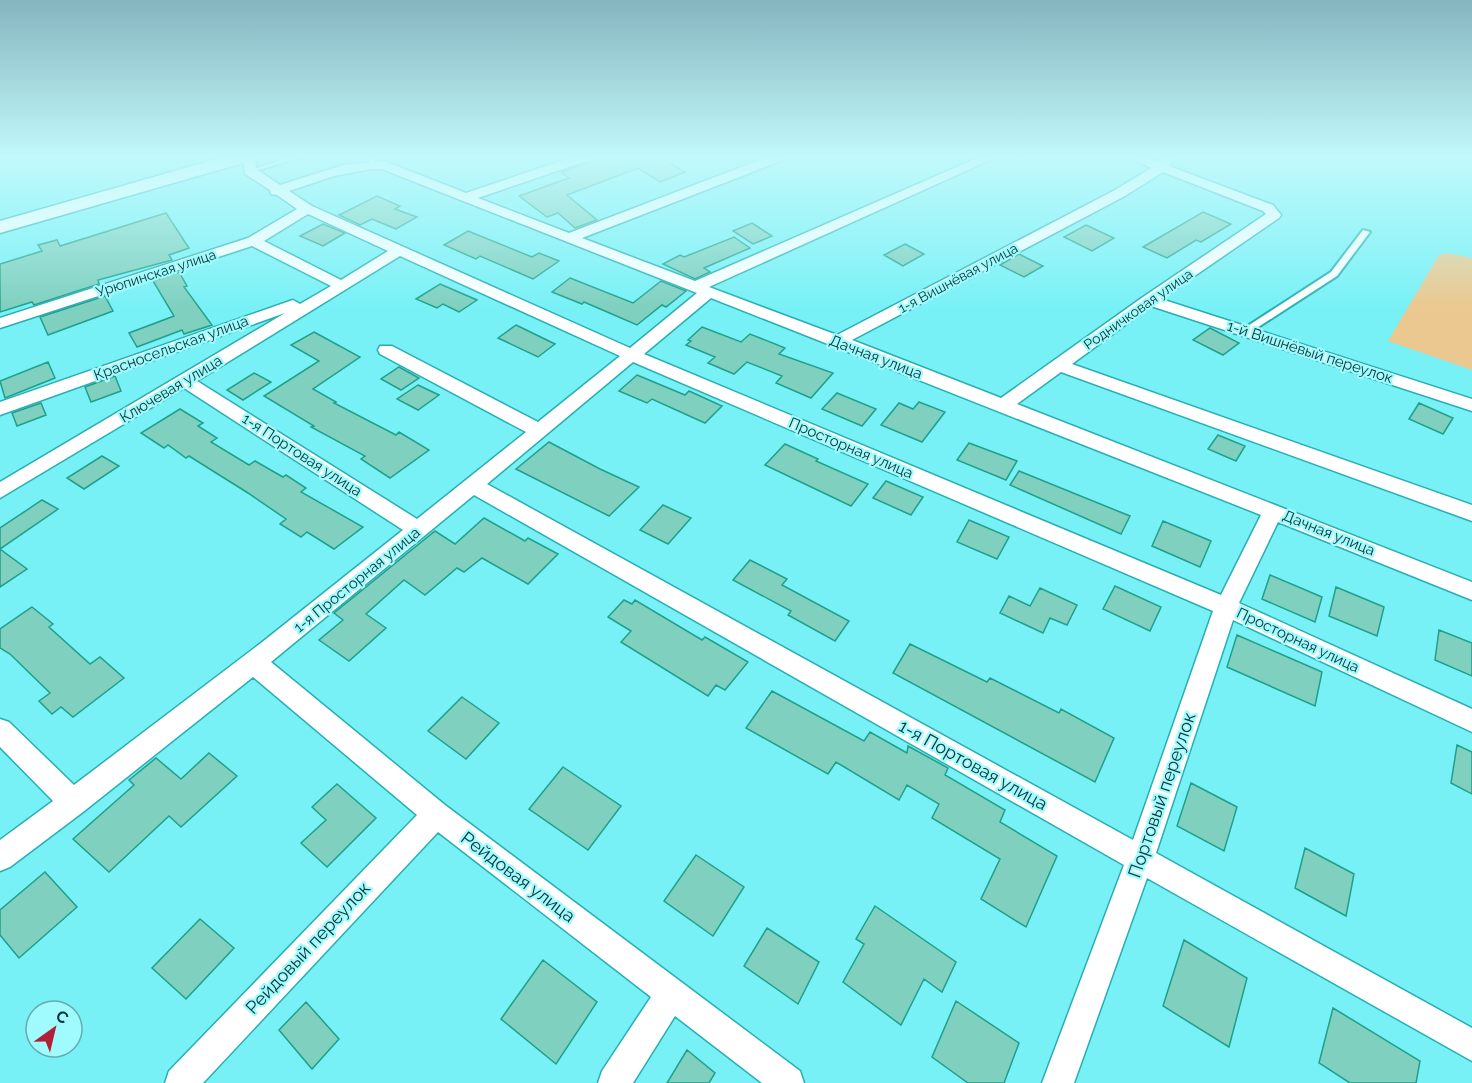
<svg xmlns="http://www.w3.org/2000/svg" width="1472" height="1083" font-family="Raleway,sans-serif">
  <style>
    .green { fill: #ebc88f }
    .building { fill: #7fd0bf; stroke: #1fa08c; stroke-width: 1.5 }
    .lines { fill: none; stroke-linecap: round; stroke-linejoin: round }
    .service-casing { stroke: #27afb4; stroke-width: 4 }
    .minor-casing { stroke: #27afb4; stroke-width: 3 }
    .secondary-casing { stroke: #27afb4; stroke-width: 3 }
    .service { fill: #fff; fill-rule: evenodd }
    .minor { fill: #fff; fill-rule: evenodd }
    .secondary { fill: #fff; fill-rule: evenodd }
    .labels { text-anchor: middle; stroke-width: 4.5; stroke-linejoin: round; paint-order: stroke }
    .far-street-label { font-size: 14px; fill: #0c3436; stroke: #9ffbfe }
    .street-label { font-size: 15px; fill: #0c3436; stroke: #9ffbfe }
    .near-street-label { font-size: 18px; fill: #0c3436; stroke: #9ffbfe }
  </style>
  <rect width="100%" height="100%" fill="#78f1f6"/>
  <path class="green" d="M1447,253L1472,258V370L1388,341L1439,255Z"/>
  <path class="building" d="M595,156H666L663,159L685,172L660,182L638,168L567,195L597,220L575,228L558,213L547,217L519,196L569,178L561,172L593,161Z
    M377,196L400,206L395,209L417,217L396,229L372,219L360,225L339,215Z
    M1203,212L1231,224L1201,242L1196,240L1167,258L1143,247Z
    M166,213L189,248L169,255L172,260L98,280L99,284L34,305L32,302L0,312V264L42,251L38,245L57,240L60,246Z
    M752,223L772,236L753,244L733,231Z
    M323,224L345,233L323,246L300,236Z
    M1086,225L1114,238L1092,251L1064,237Z
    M468,231L532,257L539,253L559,261L533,279L480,256L476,259L444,245Z
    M734,237L750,248L704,268L710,272L695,279L663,264L680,255L684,257Z
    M905,244L924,254L903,266L884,255Z
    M1019,254L1043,266L1024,277L1000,265Z
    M179,272L187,286L184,287L212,325L184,334L182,330L137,347L129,333L174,316L153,281Z
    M570,278L633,303L661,281L686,291L666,307L662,305L637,325L584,302L582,304L552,292Z
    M440,284L477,300L459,312L443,304L437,308L416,299Z
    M105,296L113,311L48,335L40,317Z
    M516,325L555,344L538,357L498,338Z
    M702,327L741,342L750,334L785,348L779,354L833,373L811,398L776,383L782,376L747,362L734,374L708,363L715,357L686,345L691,341L688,340Z
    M1210,328L1239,343L1223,355L1193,340Z
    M314,332L360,357L313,389L336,402L334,403L396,435L399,432L429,450L390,478L361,459L365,456L311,427L314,426L264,396L319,361L291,345Z
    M48,362L55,378L5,398L0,381Z
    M399,367L419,378L401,390L381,379Z
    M254,373L271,382L243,400L227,390Z
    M637,375L685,395L689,391L722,406L705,423L652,399L647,403L619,391Z
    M115,376L121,391L91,402L85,387Z
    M418,385L439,395L418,410L397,399Z
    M837,393L876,409L862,426L822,409Z
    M919,402L945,412L922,442L881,425L899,403L913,409Z
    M41,403L46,415L17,426L12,413Z
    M1419,403L1453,418L1443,434L1409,419Z
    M180,409L203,423L198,426L217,438L211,442L249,465L255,461L283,477L286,475L306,488L301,492L363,527L334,549L307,532L301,537L280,524L286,519L248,493L189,456L186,458L168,445L164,448L141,433Z
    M1218,435L1245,446L1236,461L1208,449Z
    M549,442L600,469L639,487L609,516L516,469Z
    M969,443L1017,461L1006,480L957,460Z
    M785,444L818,459L816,461L868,484L851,506L765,465Z
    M102,456L119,466L84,489L67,478Z
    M1019,471L1130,516L1121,534L1010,485Z
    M886,481L923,497L911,515L873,498Z
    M42,500L58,509L0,549V528Z
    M663,505L691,518L668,544L640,530Z
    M484,518L525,541L528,538L558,554L528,584L482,558L464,572L457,568L425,595L404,580L366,614L386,628L349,661L319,640L343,620L334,613L435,531L455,544Z
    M969,520L1009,537L997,559L957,542Z
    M1163,521L1211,541L1200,567L1152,546Z
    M0,549L27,569L0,587Z
    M750,560L787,579L782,585L849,621L835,641L788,615L791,611L733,580Z
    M1270,575L1322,597L1315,622L1262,599Z
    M1115,586L1161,607L1150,631L1103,609Z
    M1336,587L1384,607L1377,636L1329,616Z
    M1040,588L1077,605L1067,625L1050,618L1043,633L1000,613L1009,596L1030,606Z
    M624,600L632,604L635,600L702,640L705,637L748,662L725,690L716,685L708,696L621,642L631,631L608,617Z
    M32,607L53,624L49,627L90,664L100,657L124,678L73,717L61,707L52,714L39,701L50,693L10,654L0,648V629Z
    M1439,630L1472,643V676L1435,660Z
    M1237,635L1322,672L1315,706L1227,667Z
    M910,644L987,682L990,678L1059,713L1061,709L1114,738L1095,782L893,673Z
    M772,691L864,741L870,732L907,753L908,746L948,768L945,775L1005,810L1000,822L1057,856L1026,927L981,899L1000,859L932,818L939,804L907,785L899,800L836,762L828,774L746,728Z
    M462,697L499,723L466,759L428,731Z
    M1457,745L1472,752V794L1451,783Z
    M209,753L237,776L181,827L169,816L109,872L73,839L134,785L129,780L156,758L181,779Z
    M563,767L621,806L588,850L529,809Z
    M1191,783L1237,807L1224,851L1177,826Z
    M337,784L376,818L327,867L301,843L326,820L312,807Z
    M1305,848L1354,874L1346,916L1295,888Z
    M696,855L744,887L713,936L664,901Z
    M45,872L77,907L19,958L0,935V910Z
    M875,906L956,962L942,992L924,979L901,1025L843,982L864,944L856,939Z
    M200,919L234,948L186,999L152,968Z
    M767,928L819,962L798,1004L744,966Z
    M1184,940L1247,978L1229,1047L1163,1006Z
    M543,960L597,1002L556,1064L501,1019Z
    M956,1001L1019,1043L1004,1083H968L932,1057Z
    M306,1002L339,1039L312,1069L279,1030Z
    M1333,1008L1420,1061L1416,1083H1350L1319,1063Z
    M687,1050L715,1073L709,1083H667Z"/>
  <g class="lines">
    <defs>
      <path id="service" d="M294,156H304L252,172L247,171Z
        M372,156H378L373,165L371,166L368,164Z
        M1363,230L1370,232L1337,276L1249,333H1243V329L1331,272Z"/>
      <path id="minor" d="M243,156H255L256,169L280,185L343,165L384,161L466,193L575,156H593L592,159L478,198L569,233L770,156H787L786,159L582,238L695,281L982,156H999L709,287L837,335L1115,190L1151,168L1126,156H1143L1159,162L1163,156H1173L1174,159L1169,166L1273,205L1281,215L1279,218L1161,299L1472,399V411L1151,306L1072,364L1472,505V521L1061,372L1017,404L1472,582V600L1278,522L1239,603L1472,709V732L1233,620L1156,853L1472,1028V1061L1147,878L1074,1083H1042L1124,865L474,495L271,662L445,805L800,1071L804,1083H762L675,1016L633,1083H598L602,1071L651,997L438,832L203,1083H165L169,1071L417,815L253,677L83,812L10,867L0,871V840L53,801L0,747V719L9,722L74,785L261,643L403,530L184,388L0,498V482L285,313L0,415V402L287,302L293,300L300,304L331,286L252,246L0,328V318L248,238L297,209L277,195L271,194L270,190L245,174ZM371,169H382L697,293L630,348L312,206L289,191L334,176ZM1163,172L1263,211L1266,214L1143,297L1001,398L852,340L1125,196ZM308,214L388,251L341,280L264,241ZM400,256L620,356L538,422L392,346H380L378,350L380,354L526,432L417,519L197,381ZM711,298L1261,515L1221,595L644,354ZM633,362L1213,611L1133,840L487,484Z"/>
      <path id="secondary" d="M227,156H256L253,160L0,233V221Z"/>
    </defs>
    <use href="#service" class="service-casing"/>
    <use href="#minor" class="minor-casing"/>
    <use href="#secondary" class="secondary-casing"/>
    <use href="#service" class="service"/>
    <use href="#minor" class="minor"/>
    <use href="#secondary" class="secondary"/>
  </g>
  <linearGradient id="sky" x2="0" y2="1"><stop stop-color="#85b6c0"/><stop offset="0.51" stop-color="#c2f9fb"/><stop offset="1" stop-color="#c2f9fb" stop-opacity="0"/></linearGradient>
  <rect width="1472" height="308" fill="url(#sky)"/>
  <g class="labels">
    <g class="far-street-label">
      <text transform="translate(156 273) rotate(-18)" y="5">Урюпинская улица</text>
      <text transform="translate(958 278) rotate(-28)" y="5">1-я Вишнёвая улица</text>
      <text transform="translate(1138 309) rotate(-35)" y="5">Родничковая улица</text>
    </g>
    <g class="street-label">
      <text transform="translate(171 348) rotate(-20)" y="5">Красносельская улица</text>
      <text transform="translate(1310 352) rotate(18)" y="5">1-й Вишнёвый переулок</text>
      <text transform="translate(876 357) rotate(21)" y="5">Дачная улица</text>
      <text transform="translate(171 389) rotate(-31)" y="5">Ключевая улица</text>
      <text transform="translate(851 448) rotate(23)" y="5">Просторная улица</text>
      <text transform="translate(302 455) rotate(33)" y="5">1-я Портовая улица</text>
      <text transform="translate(1329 533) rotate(22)" y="5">Дачная улица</text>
      <text transform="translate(357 580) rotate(-39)" y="5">1-я Просторная улица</text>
      <text transform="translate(1298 640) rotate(25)" y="5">Просторная улица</text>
    </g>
    <g class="near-street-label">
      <text transform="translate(973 765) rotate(29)" y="6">1-я Портовая улица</text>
      <text transform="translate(1162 795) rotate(-71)" y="6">Портовый переулок</text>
      <text transform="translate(518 877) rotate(37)" y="6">Рейдовая улица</text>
      <text transform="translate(308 948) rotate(-47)" y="6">Рейдовый переулок</text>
    </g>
  </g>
  <g transform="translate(54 1029) rotate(34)"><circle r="28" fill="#9ffbfe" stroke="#64abae" stroke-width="1.5"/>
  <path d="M0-4.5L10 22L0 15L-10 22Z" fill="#b21f37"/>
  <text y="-9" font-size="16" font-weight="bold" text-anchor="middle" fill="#0c3436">С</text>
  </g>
</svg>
